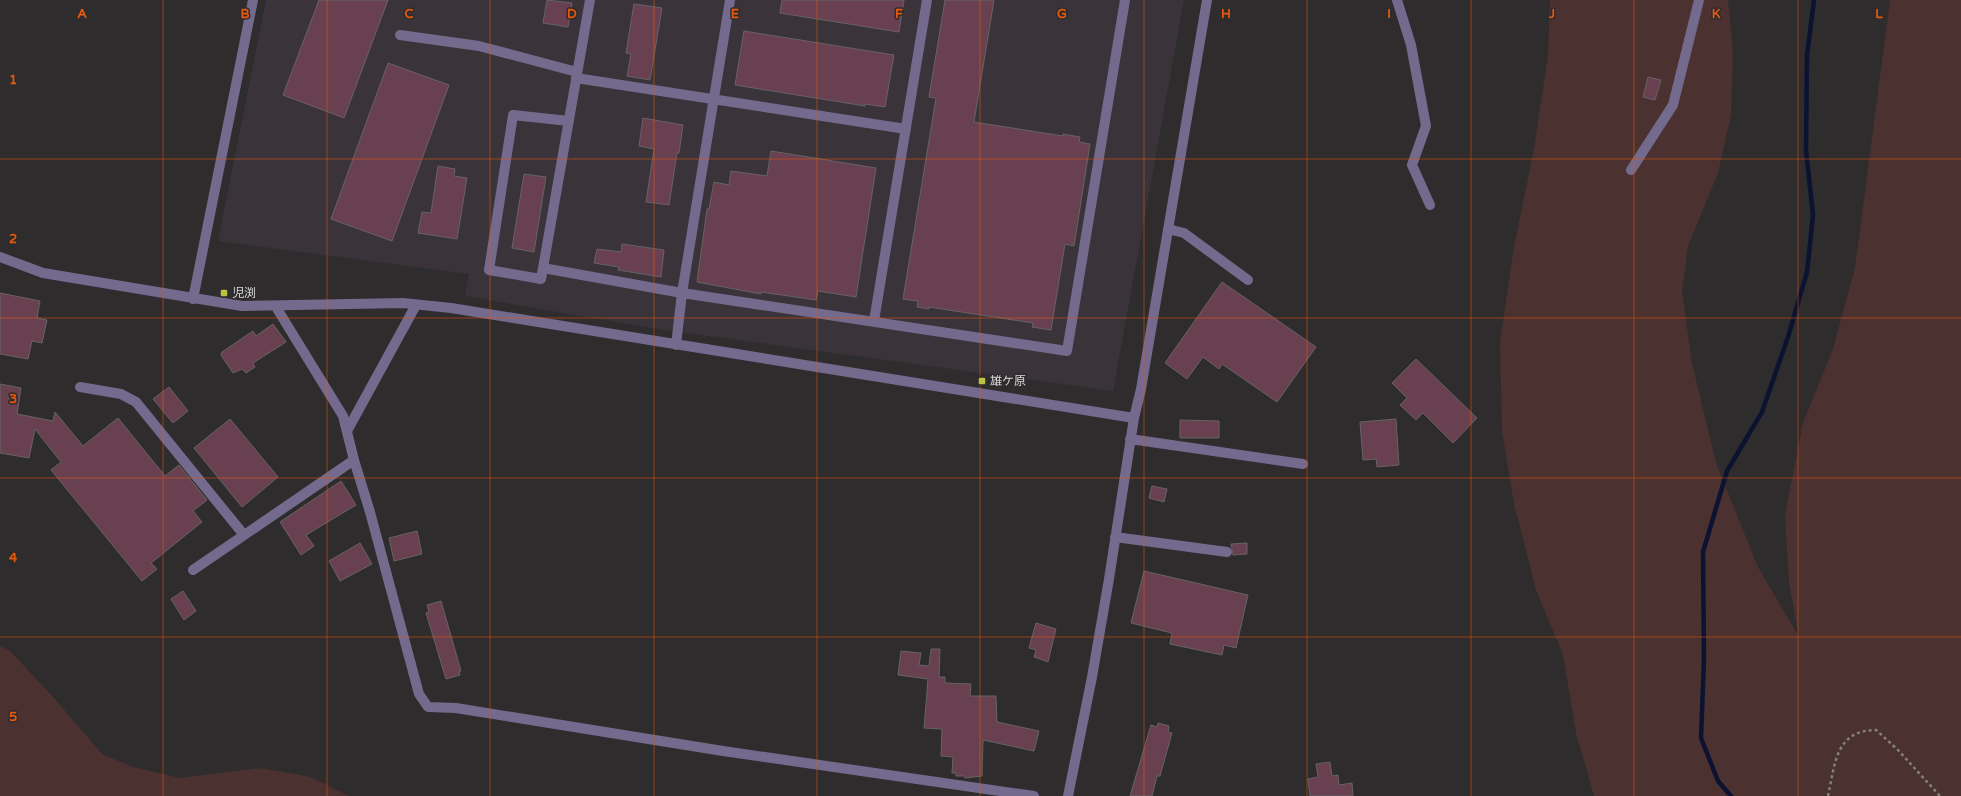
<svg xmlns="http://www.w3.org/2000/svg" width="1961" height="796" font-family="'Varela Round','Noto Sans JP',sans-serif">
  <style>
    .built { fill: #3a333a }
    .green { fill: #4b312f }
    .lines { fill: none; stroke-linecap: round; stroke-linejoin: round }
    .stream { stroke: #0b1331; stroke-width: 4.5 }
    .building { fill: #694050; stroke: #676364 }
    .path { stroke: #828082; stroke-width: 2.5; stroke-dasharray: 3 3; stroke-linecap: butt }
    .minor { stroke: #746a8d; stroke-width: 10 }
    .grid { fill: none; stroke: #e8590c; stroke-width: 1; stroke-opacity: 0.55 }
    .poi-dot { fill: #bdbf43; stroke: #2f2c2e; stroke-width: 1.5 }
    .labels { text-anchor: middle; stroke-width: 3; stroke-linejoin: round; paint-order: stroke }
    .poi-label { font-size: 12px; fill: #d8d7d8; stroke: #2f2c2e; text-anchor: start }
    .grid-label { font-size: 13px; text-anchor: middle; font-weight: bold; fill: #e8590c; stroke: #2f2c2e; stroke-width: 3; stroke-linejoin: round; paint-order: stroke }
  </style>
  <rect width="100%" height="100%" fill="#2f2c2e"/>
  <path class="built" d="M266,0H1184L1113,391L665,330L552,311L465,296L469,274L218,241Z"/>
  <path class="green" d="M1550,0H1728L1733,52L1731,115L1718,173L1688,246L1682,291L1692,363L1716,463L1758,567L1799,637L1789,583L1785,515L1803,423L1833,349L1855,268L1890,0H1961V796H1594L1576,733L1563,655L1536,590L1514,504L1502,430L1500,342L1514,247L1534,149L1548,55Z
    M0,646L10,651L55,699L102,754L133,767L180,778L261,768L311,777L349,796H0Z"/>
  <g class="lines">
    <path class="stream" d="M1731,796L1718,781L1701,738L1704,659L1703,552L1727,471L1762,412L1788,337L1807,272L1813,215L1806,150L1807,55L1814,0"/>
  </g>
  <path class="building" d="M319,0H388L344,118L283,95Z
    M547,0L572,3L568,27L543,23Z
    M782,0H904L899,32L780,13Z
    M945,0H994L974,122L1063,136V134L1080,137L1079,142L1090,144L1074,246L1065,244L1051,330L1032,327L1033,323L929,307V309L917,307L918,301L903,299L936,98L929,97Z
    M634,4L662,8L650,80L627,76L631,54L626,53Z
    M744,31L894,55L885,107L865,104V106L735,85Z
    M388,63L449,85L392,241L331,219Z
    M1648,77L1661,80L1655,100L1643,97Z
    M643,118L683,125L679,153H677L669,205L646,202L654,149L639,146Z
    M771,151L876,168L856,297L818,291L816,300L761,292V294L697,282L707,209H709L714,182L729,185L731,171L767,176Z
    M438,166L455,169L454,176L467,178L457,239L418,233L422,212L431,213Z
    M524,174L546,177L534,252L512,248Z
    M622,244L664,250L661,277L618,270L619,267L594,263L597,249L621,252Z
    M1222,282L1316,347L1277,402L1222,364L1219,369L1203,357L1187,379L1165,363Z
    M0,293L40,301L37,318L47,320L42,343L32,341L28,359L0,354Z
    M273,324L286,342L253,363L255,367L246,373L242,369L233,373L221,355L222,352L253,331L256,336Z
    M1416,359L1477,418L1453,443L1423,413L1416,420L1400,405L1407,398L1392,383Z
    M0,384L21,388L17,414L53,421L55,412L83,446L118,418L165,476L179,465L207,500L193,511L202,522L151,563L157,569L142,581L51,470L61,462L35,429L29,458L0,453Z
    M169,387L188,411L173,423L153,399Z
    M230,419L278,477L242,507L194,448Z
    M1396,419L1399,465L1377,467L1376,459L1363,460L1360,422Z
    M1180,420L1219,421V438H1180Z
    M341,481L356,505L306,535L314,546L301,555L280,522Z
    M1152,486L1167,489L1164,502L1149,498Z
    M417,531L422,554L394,561L389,538Z
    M360,543L372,564L340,581L329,561Z
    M1247,543V554L1233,555L1231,544Z
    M1144,571L1248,595L1236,648L1224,645L1222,655L1170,644L1172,633L1131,623Z
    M183,591L196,611L184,620L171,599Z
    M441,601L461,671H459L460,675L446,679L426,613L429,612L427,605Z
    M1036,623L1056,629L1048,662L1034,657L1036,650L1029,648Z
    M931,649H940L939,677H945V683L971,684L970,696H996L997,722L1039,731L1034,751L983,740L982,776L965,778V776H956V773H952L953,757L941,756L942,729L924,728L928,679L898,675L901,651L921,653L919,665L929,666Z
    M1158,723L1169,726L1168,732L1172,733L1160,776H1157L1152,796H1130L1151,725L1157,727Z
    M1330,762L1332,776L1338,775L1339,785L1352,783L1353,796H1310L1308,779L1318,777L1316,764Z"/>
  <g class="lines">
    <path class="path" d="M1828,796C1835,765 1835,730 1876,730L1897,749L1940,796"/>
    <path class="minor" d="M590,0L543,268L682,293L730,0
      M1397,0L1411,45L1426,126L1412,165L1430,205
      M400,35L479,46L577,72
      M576,78L906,129
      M1631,170L1673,105L1699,0
      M1168,229L1184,233L1248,280
      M0,257L43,273L242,306L403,303L451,308L1134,418
      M543,268L541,279L489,270L513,115L569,121
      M193,299L253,0
      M276,307L343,416L354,460L370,512L419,694L428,707L456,708L723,751L1034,796
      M874,321L927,0
      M676,345L682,293L1067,351L1125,0
      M80,387L121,394L136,402L244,535
      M347,431L416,305
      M1130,439L1303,464
      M1115,537L1227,552
      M193,570L354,460
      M1068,796L1092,677L1109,579L1134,418L1141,389L1207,0"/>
  </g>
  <path class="grid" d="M163,0V796M327,0V796M490,0V796M654,0V796M817,0V796M980,0V796M1144,0V796M1307,0V796M1471,0V796M1634,0V796M1798,0V796M0,159H1961M0,318H1961M0,478H1961M0,637H1961"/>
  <g class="poi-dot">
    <rect x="220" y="289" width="8" height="8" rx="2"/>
    <rect x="978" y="377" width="8" height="8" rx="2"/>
  </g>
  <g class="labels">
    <g class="poi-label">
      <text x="232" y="297">児渕</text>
      <text x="990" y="385">雄ケ原</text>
    </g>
  </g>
  <g class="grid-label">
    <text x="82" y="18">A</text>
    <text x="245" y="18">B</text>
    <text x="409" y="18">C</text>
    <text x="572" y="18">D</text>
    <text x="735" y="18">E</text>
    <text x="899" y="18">F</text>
    <text x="1062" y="18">G</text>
    <text x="1226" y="18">H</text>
    <text x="1389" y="18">I</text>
    <text x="1552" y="18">J</text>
    <text x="1716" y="18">K</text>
    <text x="1879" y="18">L</text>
    <text x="13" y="84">1</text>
    <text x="13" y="243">2</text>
    <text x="13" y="403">3</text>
    <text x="13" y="562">4</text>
    <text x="13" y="721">5</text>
  </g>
</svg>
